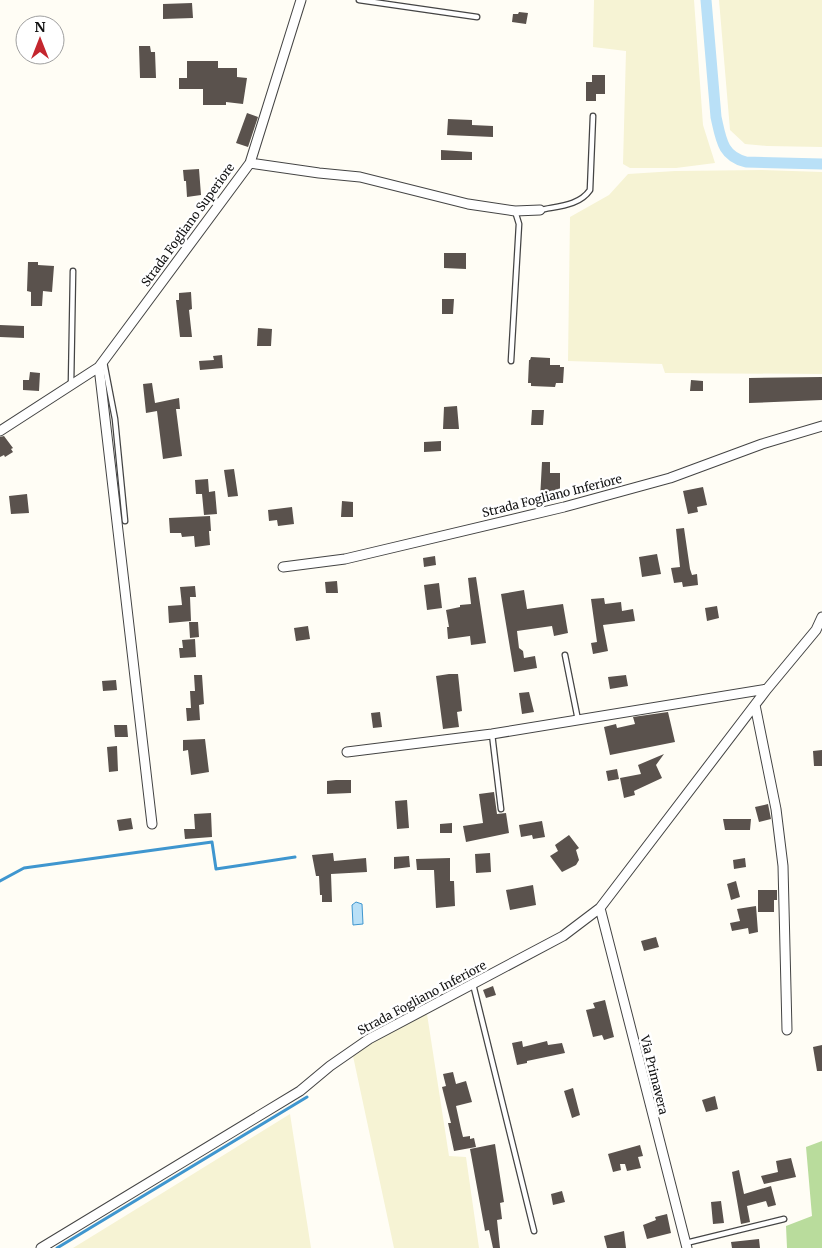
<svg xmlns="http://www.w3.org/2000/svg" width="822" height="1248" font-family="Merriweather,serif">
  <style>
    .farmland { fill: #f6f3d4 }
    .forest { fill: #b9dc9c }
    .water { fill: #b9e0f7; stroke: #3f96cf }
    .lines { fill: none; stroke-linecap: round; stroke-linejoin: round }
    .stream { stroke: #3f96cf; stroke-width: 3 }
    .canal { stroke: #b9e0f7; stroke-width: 11 }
    .building { fill: #5a524d }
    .service-casing { stroke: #444; stroke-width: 7 }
    .minor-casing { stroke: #444; stroke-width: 11 }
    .service { stroke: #fff; stroke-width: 4.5 }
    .minor { stroke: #fff; stroke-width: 9 }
    .labels { text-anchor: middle; stroke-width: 5; stroke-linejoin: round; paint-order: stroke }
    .street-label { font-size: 12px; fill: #111; stroke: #fff }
  </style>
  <rect width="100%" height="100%" fill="#fffdf5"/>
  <path class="farmland" d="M594,0H694L703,125L715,163L676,168H630L623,164L626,51L593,47Z
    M719,0H822V147L767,146L745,144L730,130Z
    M762,170L822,172V374L665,373L662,364L568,361L570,217L609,195L628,174L675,171Z
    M427,1014L449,1156L466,1157L479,1248H394L353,1056L379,1038Z
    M290,1114L311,1248H73L164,1192Z"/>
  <path class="forest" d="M822,1141V1248H787L786,1226L812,1216L806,1147Z"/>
  <path class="water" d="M356,902L362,904L363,924L353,925L352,905Z"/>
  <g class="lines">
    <path class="stream" d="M0,881L24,868L212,842L216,869L295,857
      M57,1248L307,1097"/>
    <path class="canal" d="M706,0L716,117C721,139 722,156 746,162L822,164"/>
  </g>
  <path class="building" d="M192,3L193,18L163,19V4Z
    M519,12L528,13L526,24L512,22L513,14H518Z
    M139,46H150L151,52H155L156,78H140Z
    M187,61H218V68H237V77L247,78L243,104L226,102V105H203V89H179V78H187Z
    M592,75H605V94H596V101H586V82H592Z
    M247,113L258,117L248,147L236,143Z
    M448,119L472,120V125L493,126V137L447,135Z
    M441,150L472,152V160H441Z
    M199,169L201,195L187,197L186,181H184L183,170Z
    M444,253H466V269L444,268Z
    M28,262H38V265L54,266L52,292L43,291L42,306H31V292L27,291Z
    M191,292L192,309L189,310L192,337H180L176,300H179V293Z
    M442,299H454L453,314H442Z
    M0,325L24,326V338L0,337Z
    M258,328L272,329L271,346H257Z
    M222,355L223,368L200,370L199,361L214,360L213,356Z
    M531,357L550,358V365H560V367H564L563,383H556L555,387L531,386V383H528L529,360H530Z
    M30,372L40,373L39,391L23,390V380H29Z
    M822,377V400L749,403V378Z
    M691,380L703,381V391H690Z
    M152,383L155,403L179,398L180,409H176L182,456L163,459L157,411L146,413L143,384Z
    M457,406L459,429H443L444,407Z
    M532,410H544L543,425H531Z
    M4,436L13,448L11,449L13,452L5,457L4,455L0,457V437Z
    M441,441V451L424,452V442Z
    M542,462H550V473H560V500L540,499Z
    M234,469L238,496L228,497L224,470Z
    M208,479L209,492L215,491L217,514L204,515L202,494H196L195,480Z
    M703,487L707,505L697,507L698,512L688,514L683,491Z
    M27,494L29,513L11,514L9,496Z
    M342,501L353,502V517H341Z
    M292,507L294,524L278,526L277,520L269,521L268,510Z
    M210,516L211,531H209L210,545L195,547L194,536L182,537L181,533H170L169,518Z
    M684,528L690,569L692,575L697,574L698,585L683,587L682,582L674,583L671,568L680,567L676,529Z
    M657,554L661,574L642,577L639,557Z
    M435,556L436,565L424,567L423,558Z
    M476,577L486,643L471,645L470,636L448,639L447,627H449L446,610L460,607V605L471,604L468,578Z
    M337,581L338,593H326L325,582Z
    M439,583L442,608L427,610L424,585Z
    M195,586L196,597H190L191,621L169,623L168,606L182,605L180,587Z
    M524,590L527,609L563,604L568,633L554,636L552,626L517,631L519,648L523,651L524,658L535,656L537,668L514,672L501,594Z
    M604,598L605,604L621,602L622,611L633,609L635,621L603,625L608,651L593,654L591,643L597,642L591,599Z
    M717,606L719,618L707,621L705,608Z
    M189,622H198L199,637L190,638Z
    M308,626L310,639L296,641L294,628Z
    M195,639L196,657L180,658L179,648H183L182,640Z
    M449,674H458L462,711L457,712L459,727L443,729L436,676Z
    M194,675H202L204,704L199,705L200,720L187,721L186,708H191L190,691H195Z
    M626,675L628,686L610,689L608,677Z
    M116,680L117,690L103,691L102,681Z
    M529,692L534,712L522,714L519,693Z
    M380,712L382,727L373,728L371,713Z
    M668,712L675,742L610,755L604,727L616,724L617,728L635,724L633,717Z
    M114,725H127L128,737H115Z
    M205,739L209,772L191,775L188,750L183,751V740Z
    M117,746L118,771L109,772L107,747Z
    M822,750V766H814L813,751Z
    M664,754L656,765L662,778L634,791L635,795L624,798L620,778L641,774L638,765Z
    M617,769L619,779L608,781L606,771Z
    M336,780H351V793L327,794V781Z
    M494,792L497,814L506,813L509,833L466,842L463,826L483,823L479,794Z
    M407,800L409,828L397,829L395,801Z
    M768,804L771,819L759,822L755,807Z
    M211,813L212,837L185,839L184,829H195L194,814Z
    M131,818L133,829L119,831L117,820Z
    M723,819H751L750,830H725Z
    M542,821L545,837L533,839L532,835L521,837L519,825Z
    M452,823V833H440V824Z
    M569,835L579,848L576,850L579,860L576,865L562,872L550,856L558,851L555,845Z
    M333,853L334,861L366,858L367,872L331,874L332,902H322V895H320L319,876H316L312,855Z
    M490,853L491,872L476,873L475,854Z
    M409,856L410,867L394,869V857Z
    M450,858V881H454L455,906L436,908L434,870H417L416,859Z
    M745,858L746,867L734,869L733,860Z
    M736,881L740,897L731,900L727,884Z
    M533,885L536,905L510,910L506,890Z
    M758,890H777V900H774V912H758Z
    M756,906L758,932L749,934L748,928L732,931L730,923L740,921L737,909Z
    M656,937L659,947L644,951L641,941Z
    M493,986L496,995L486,998L483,990Z
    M605,1000L614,1037L604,1040L602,1035L593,1037L586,1010L595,1008L593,1003Z
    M522,1041L523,1047L547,1041L548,1045L562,1043L565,1053L527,1061V1063L517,1065L512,1043Z
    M822,1045V1071H817L813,1047Z
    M453,1072L456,1084L466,1081L472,1102L456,1106L461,1129L463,1137L470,1136V1139L474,1138L476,1147L454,1151L448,1123H451L442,1087L446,1086L443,1074Z
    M573,1088L580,1115L572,1118L564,1091Z
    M715,1096L718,1109L706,1112L702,1100Z
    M495,1144L504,1202L500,1203L502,1219L497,1220L500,1248H493L489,1230L485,1231L470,1149Z
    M640,1145L643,1156L638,1157L641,1168L627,1171L625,1164H620L621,1170L613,1172L608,1154Z
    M791,1158L796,1177L764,1184L761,1176L778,1172L776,1161Z
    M739,1170L744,1194L771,1186L776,1205L768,1207L766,1201L747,1206L750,1222L741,1224L732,1172Z
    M562,1191L565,1202L553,1205L551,1194Z
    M721,1201L724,1223L713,1224L711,1202Z
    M667,1214L671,1233L647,1239L643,1225L656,1220L655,1217Z
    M624,1231L626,1248H607L604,1236Z
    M759,1239L760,1248H732L731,1242Z"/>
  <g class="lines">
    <defs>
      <path id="service" d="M359,0L477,17
        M540,210C558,206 579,206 590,190L593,116
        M511,361L519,224L515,211
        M104,362L115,419L125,521
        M71,385L73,271
        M565,655L578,720
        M492,734L501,809
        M473,984L534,1231
        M686,1243L784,1219"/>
      <path id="minor" d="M250,163L319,173L360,177L468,204L515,211L540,210
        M99,367L250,163L301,0
        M0,431L99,367L152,824
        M283,567L345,559L564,507L670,478L762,444L822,426
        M755,705L776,809L783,866L787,1030
        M347,752L492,734L767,689
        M600,908L687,1248
        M41,1248L300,1091L330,1066L369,1039L563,936L600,908L767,689L816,630L822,617"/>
    </defs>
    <use href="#service" class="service-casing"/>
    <use href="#minor" class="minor-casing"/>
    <use href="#service" class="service"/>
    <use href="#minor" class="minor"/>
  </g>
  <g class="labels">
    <g class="street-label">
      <text transform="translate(188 225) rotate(-54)" y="4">Strada Fogliano Superiore</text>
      <text transform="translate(552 496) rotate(-14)" y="4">Strada Fogliano Inferiore</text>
      <text transform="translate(422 998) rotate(-28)" y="4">Strada Fogliano Inferiore</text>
      <text transform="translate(654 1075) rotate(76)" y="4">Via Primavera</text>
    </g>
  </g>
  <g transform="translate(40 40)"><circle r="24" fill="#ffffff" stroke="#a0a0a0"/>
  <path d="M0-4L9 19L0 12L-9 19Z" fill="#c4262e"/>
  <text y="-8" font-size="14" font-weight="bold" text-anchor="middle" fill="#111111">N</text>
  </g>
</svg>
